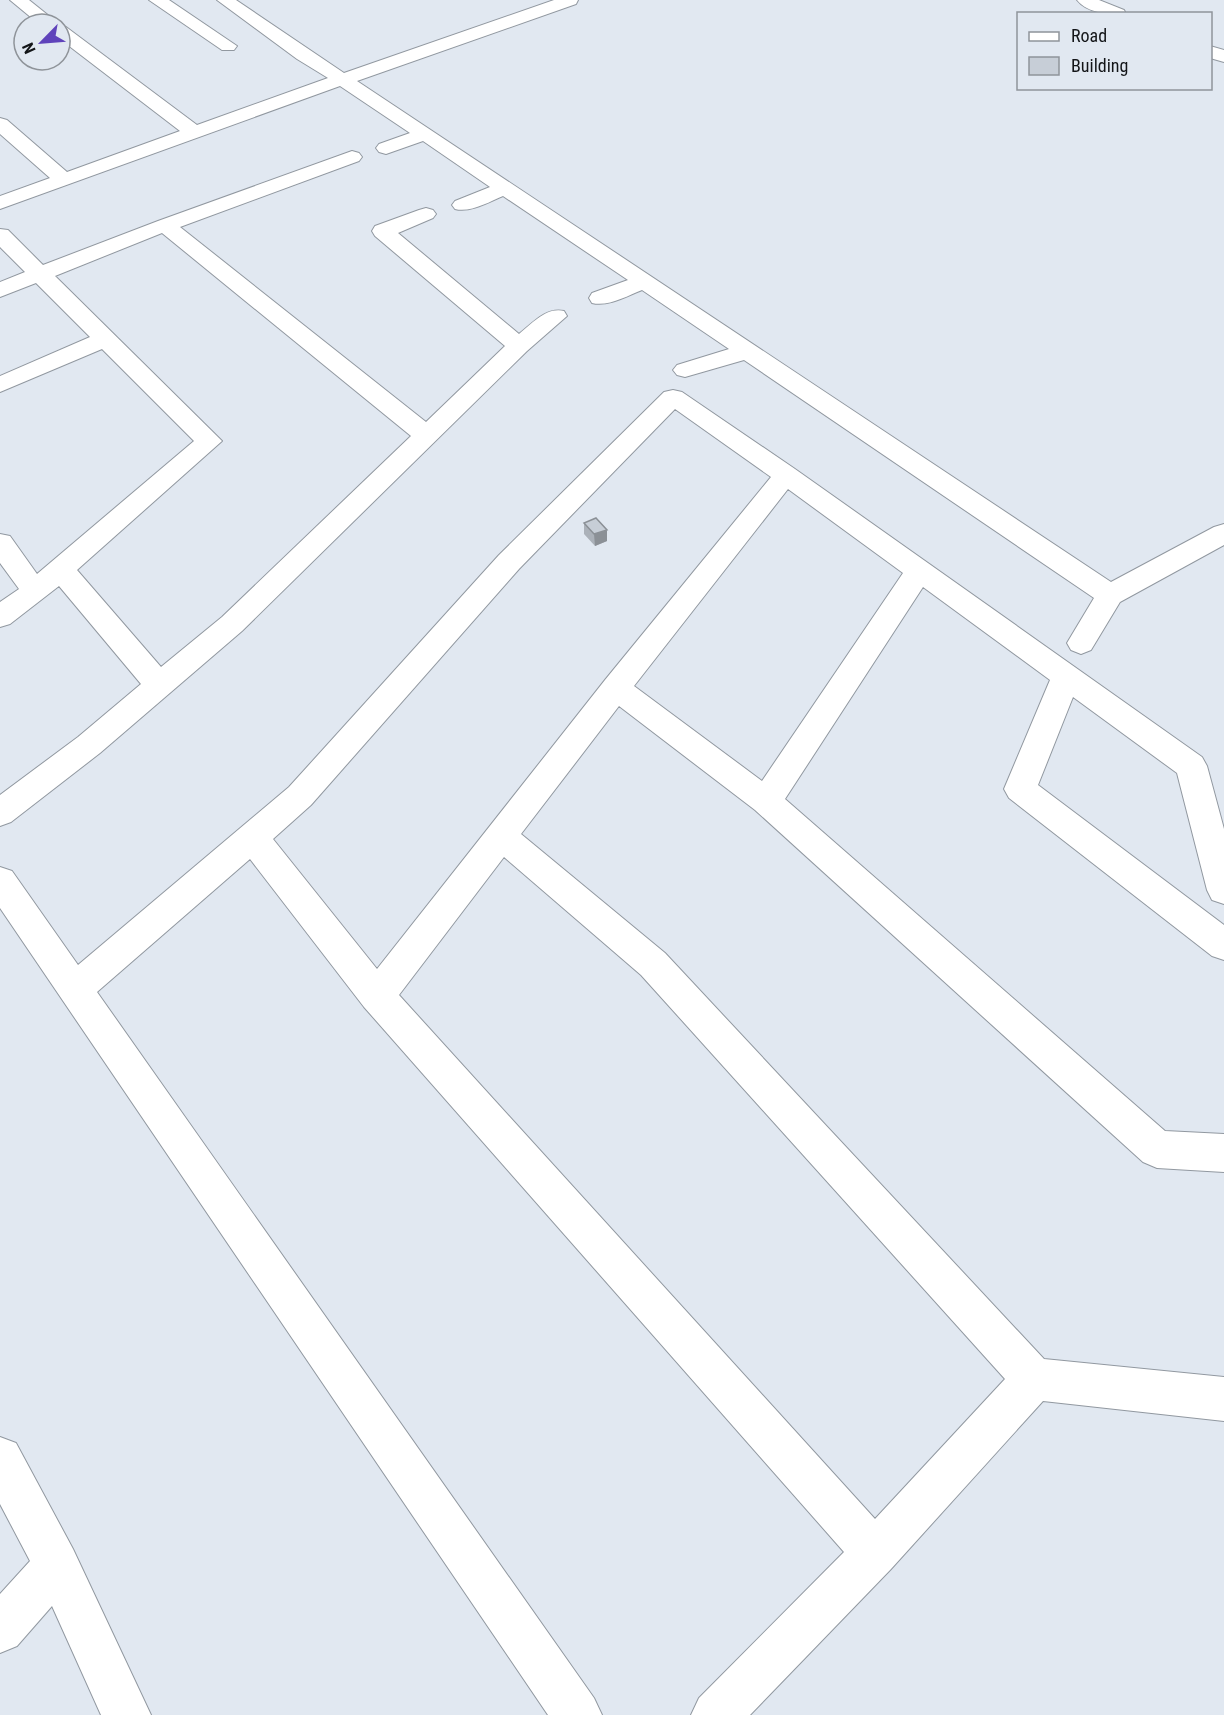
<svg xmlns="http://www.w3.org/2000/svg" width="1224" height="1715" font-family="'Roboto Condensed',sans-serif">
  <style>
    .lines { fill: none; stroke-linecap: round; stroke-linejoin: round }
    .minor-casing { stroke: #9198a0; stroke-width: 2 }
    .minor { fill: #fff; fill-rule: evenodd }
    .wall { fill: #abb1b9 }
    .shaded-wall { fill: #8b9096 }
    .building { fill: #c7ced7; stroke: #8b9096; stroke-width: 1.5 }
  </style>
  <rect width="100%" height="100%" fill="#e1e8f1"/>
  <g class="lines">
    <defs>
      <path id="minor" d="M10,0H29L59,24H39Z
        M149,0H169L237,46L234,50H222Z
        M217,0H236L344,73L554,0H578L576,4L357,81L1111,582L1214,527L1224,524V545L1120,602L1091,650L1081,654L1071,650L1067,643L1094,598L744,360L685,377L677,375L673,370L677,365L729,349L642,290C627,296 608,307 592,303L589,298L592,293L628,280L503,196C489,202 470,213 455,209L452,205L455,201L490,187L423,141L386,154L379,152L376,148L379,144L410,133L340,86L0,209V196L50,178L0,134V118L7,120L67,172L180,131L60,39V26L66,27L197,125L328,78L297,59Z
        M1077,0H1099L1124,10L1126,14C1109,14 1088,14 1077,0Z
        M1210,46L1224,50V62L1210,58Z
        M352,151L359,153L362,157L359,161L180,227L426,422L505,346L375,236L372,231L375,226L419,210L426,208L433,210L436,214L433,218L398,233L519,334C533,323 546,307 564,311L567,316L527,351L242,631L100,753L11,822L0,826V795L78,737L141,684L59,586L10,624L0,627V602L19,589L0,563V534L10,536L37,574L194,441L102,349L0,392V376L90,337L36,283L0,297V282L25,272L0,247V229L8,230L43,265L158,221ZM162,233L411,436L222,617L161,667L77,570L222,441L55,276Z
        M673,390L682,392L795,469L1202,757L1207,766L1224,829V904L1212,900L1207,890L1177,773L1073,697L1038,785L1224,925V960L1212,956L1009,798L1004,789L1050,680L923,587L785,799L1165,1131L1224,1134V1172L1157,1168L1143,1162L755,810L619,706L521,834L665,953L1044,1359L1224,1377V1421L1043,1401L891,1569L750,1715H691L699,1698L844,1552L364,1007L250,859L97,992L594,1698L602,1715H548L0,908V867L12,871L78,965L289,787L499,555L664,392ZM675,409L771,477L605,680L377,969L273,839L311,805L519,569ZM788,489L903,573L762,781L634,686ZM504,857L641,975L1005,1379L875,1519L399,995Z
        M0,1437L16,1443L73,1549L151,1715H101L52,1606L17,1646L0,1653V1594L30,1561L0,1504Z"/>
    </defs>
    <use href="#minor" class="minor-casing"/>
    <use href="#minor" class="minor"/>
  </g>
  <path class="wall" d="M584,523L607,541L595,546L584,534Z"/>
  <path class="shaded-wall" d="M607,530V541L595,546L594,534Z"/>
  <path class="building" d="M596,518L607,530L594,534L584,523Z"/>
  <rect x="1017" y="12" width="195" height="78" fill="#e1e8f1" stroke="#8f949a" stroke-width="1.5"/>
  <rect x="1029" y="32" width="30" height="9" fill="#ffffff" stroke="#8f949a" stroke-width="1.5"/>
  <text x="1071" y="42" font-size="18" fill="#131518">Road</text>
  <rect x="1029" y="57" width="30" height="18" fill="#c7ced7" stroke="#8f949a" stroke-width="1.5"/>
  <text x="1071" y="72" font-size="18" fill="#131518">Building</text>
  <g transform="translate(42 42) rotate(245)"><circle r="28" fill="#e1e8f1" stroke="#8f949a" stroke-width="1.5"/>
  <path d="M0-4.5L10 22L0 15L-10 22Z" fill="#5f43bb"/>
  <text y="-9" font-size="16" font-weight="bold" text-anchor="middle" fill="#131518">N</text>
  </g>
</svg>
